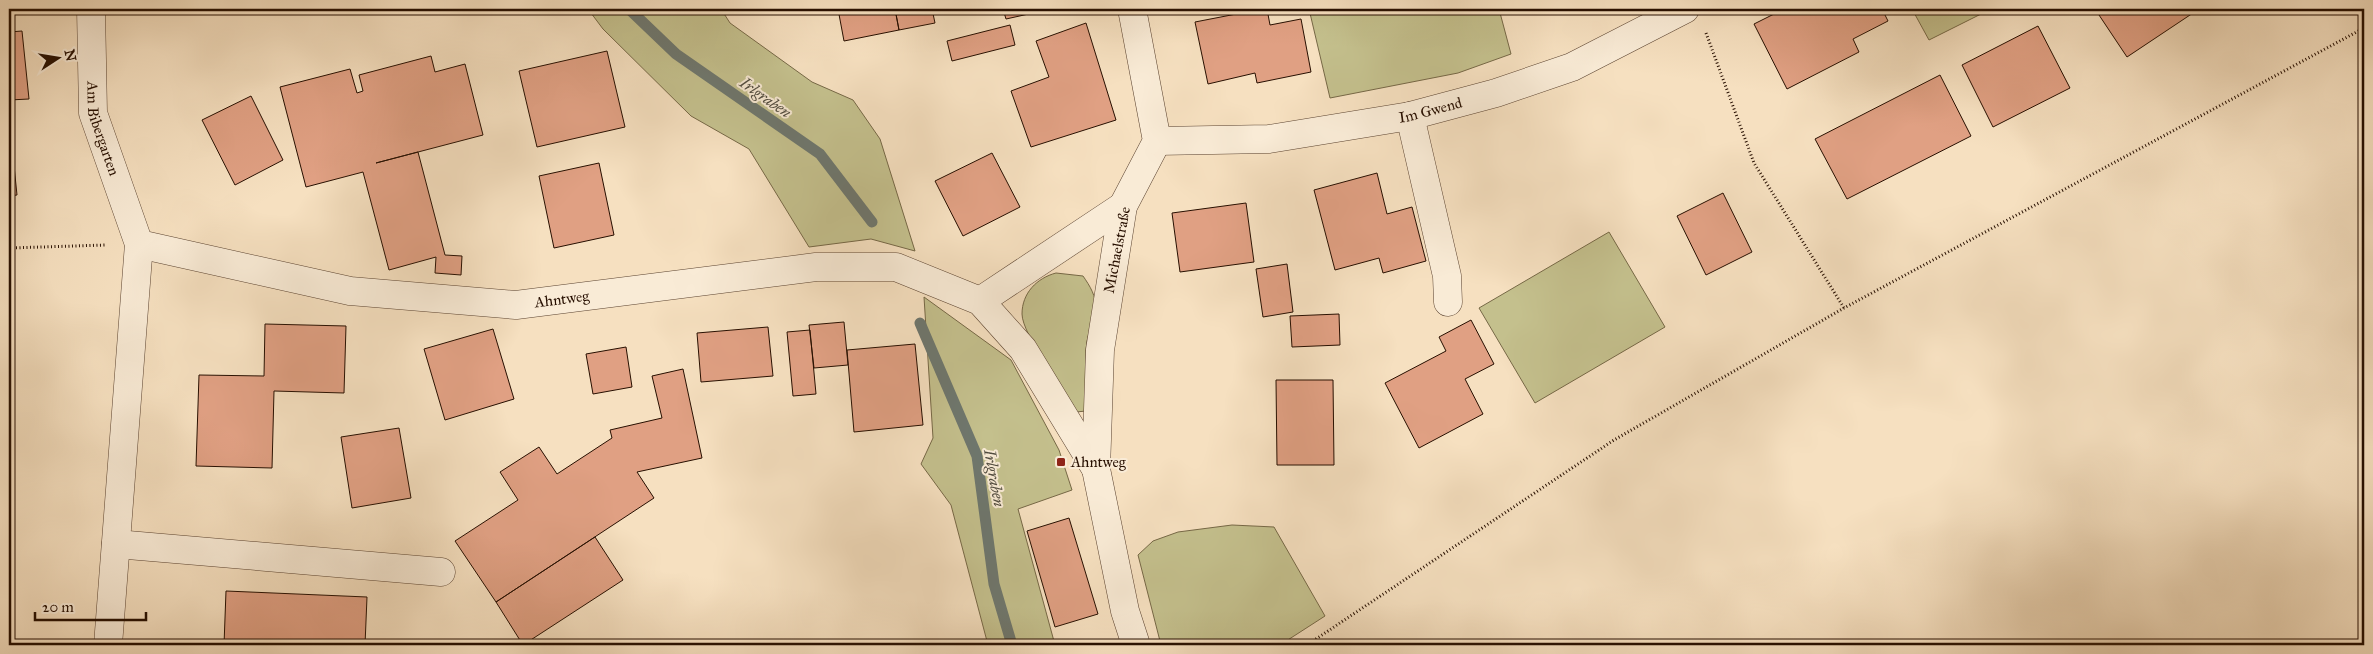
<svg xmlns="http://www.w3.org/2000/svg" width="2373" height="654" font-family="'IM FELL Great Primer',serif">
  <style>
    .green { fill: #c4c08d; stroke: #766846 }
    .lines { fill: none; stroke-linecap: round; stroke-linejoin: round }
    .stream { stroke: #6e776e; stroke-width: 11 }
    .building { fill: #e0a083; stroke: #270f00 }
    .minor-casing { stroke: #5b4330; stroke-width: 29 }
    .path { stroke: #270f00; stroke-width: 3; stroke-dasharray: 1 2.5; stroke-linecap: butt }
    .minor { stroke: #f9ebd6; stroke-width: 28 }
    .poi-dot { fill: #8f2418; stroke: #f9ebd6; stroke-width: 2 }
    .labels { text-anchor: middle; stroke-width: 4; stroke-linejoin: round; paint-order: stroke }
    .street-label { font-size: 15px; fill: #270f00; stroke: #f9ebd6 }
    .poi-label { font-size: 15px; fill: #270f00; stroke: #f9ebd6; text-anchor: start }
    .water-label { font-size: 16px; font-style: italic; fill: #514c40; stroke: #f9ebd6 }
  </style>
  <rect width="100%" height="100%" fill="#f6e0c0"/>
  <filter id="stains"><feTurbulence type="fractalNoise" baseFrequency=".004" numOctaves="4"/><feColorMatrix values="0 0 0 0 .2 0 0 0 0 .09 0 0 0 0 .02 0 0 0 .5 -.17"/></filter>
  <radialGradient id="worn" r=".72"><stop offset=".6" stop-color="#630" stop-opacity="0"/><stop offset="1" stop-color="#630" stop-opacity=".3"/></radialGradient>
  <path class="green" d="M588,9H721L730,23L812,82L853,100L880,139L915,251L871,239L809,247L749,149L691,116L603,29Z
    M1309,9H1499L1511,54L1458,73L1330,98Z
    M1912,9H1991L1929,40Z
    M1609,232L1665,327L1535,403L1479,308Z
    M1056,273L1083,276C1090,286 1096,296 1096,308C1096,320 1089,330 1087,341C1084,363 1087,388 1086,411L1076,412C1065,393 1022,334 1022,314C1022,293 1037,278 1056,273Z
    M924,297L1011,360L1059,450L1072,490L1018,509L1055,645H988L951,505L921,464L933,438Z
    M1232,525L1274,527L1325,616L1280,645H1161L1138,555L1153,541L1178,532Z"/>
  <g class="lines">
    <path class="stream" d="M629,9L676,54L820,154L872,222
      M920,323L977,456L994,584L1012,645"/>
  </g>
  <path class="building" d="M838,9H895L899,30L844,41Z
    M895,9H932L935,23L899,30Z
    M1003,9H1042V11L1006,19Z
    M1262,9H1267L1270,25L1301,19L1311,72L1257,83L1255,73L1208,84L1195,22Z
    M1784,9H1882L1888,21L1853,39L1859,52L1787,89L1754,24Z
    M2095,9H2199L2127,57Z
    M1086,23L1116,120L1031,147L1011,91L1049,77L1036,41Z
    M1010,25L1015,45L952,61L947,41Z
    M2038,26L2070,88L1993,127L1962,65Z
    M22,31L29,99L9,100V32Z
    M607,51L625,127L537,147L519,71Z
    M431,56L435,72L465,64L483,135L376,163L418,152L445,255L462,256L461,275L435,273L436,257L389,270L363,172L306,187L280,87L350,69L357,93L363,91L359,75Z
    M1940,75L1971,136L1847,199L1815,139Z
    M251,96L283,160L235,185L202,120Z
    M9,117L17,195L9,196Z
    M992,153L1020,207L963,236L935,181Z
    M599,163L614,235L554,248L539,176Z
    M1377,173L1387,214L1412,207L1426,261L1383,273L1379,258L1335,270L1314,190Z
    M1723,193L1752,252L1706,275L1677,216Z
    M1246,203L1254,262L1180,272L1172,213Z
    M1287,264L1293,312L1263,317L1256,269Z
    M1339,314L1340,345L1292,347L1290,316Z
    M1471,320L1494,364L1465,379L1483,414L1419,448L1385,383L1446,351L1439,337Z
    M844,322L848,365L814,368L809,325Z
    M265,324L346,326L344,393L274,391L272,468L196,466L199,375L264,376Z
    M768,327L773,376L701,382L697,333Z
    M493,329L514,399L445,420L424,349Z
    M810,330L816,394L793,396L787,332Z
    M915,344L923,425L854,432L847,350Z
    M626,347L632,387L593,394L586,354Z
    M683,369L702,458L637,472L654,498L496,602L455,541L518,500L500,472L539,447L557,474L612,438L610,430L662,418L652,376Z
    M1276,380H1333L1334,465H1277Z
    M399,428L411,498L352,508L341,437Z
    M1069,518L1098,614L1055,627L1027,531Z
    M595,537L623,580L523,645L496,602Z
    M226,591L367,597L365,645H224Z"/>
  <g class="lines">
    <defs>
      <g id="minor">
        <path id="s1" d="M91,9L93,113L139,244L108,645"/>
        <path d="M1132,9L1157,141L1123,206L1100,350L1096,469L1125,611L1136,645"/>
        <path d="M1410,116L1447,276L1448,302"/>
        <path id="s2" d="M1157,141L1269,139L1410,116L1496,93L1572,67L1685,9"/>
        <path id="s3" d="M139,244L350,291L516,305L816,267H896L980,301L1023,349L1096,469"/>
        <path d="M980,301L1123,206"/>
        <path d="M116,544L441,572"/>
      </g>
    </defs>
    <use href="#minor" class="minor-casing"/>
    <path class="path" d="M1706,33L1754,163L1844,308
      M9,248L106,245
      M1307,645L1614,440L1844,308L2364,28"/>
    <use href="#minor" class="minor"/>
  </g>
  <rect class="poi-dot" x="1056" y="457" width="10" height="10" rx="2.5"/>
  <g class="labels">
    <g class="street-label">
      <text dy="5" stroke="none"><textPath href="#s2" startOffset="276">Im Gwend</textPath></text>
      <text dy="5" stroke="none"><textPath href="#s1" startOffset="121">Am Bibergarten</textPath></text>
      <text transform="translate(1117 250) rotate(-79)" y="5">Michaelstraße</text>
      <text dy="5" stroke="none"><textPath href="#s3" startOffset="429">Ahntweg</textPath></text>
    </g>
    <g class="poi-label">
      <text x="1071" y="467">Ahntweg</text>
    </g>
    <g class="water-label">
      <text transform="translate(766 97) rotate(35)" y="6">Irlgraben</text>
      <text transform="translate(995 478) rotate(80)" y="6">Irlgraben</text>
    </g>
  </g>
  <rect width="2373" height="654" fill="none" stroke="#f6e0c0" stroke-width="30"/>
  <rect x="10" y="10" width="2353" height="634" fill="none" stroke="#270f00" stroke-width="2.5"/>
  <rect x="15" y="15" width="2343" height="624" fill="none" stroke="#270f00"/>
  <g transform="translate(58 58) rotate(78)" stroke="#f9ebd6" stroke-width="4" paint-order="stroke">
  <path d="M0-4L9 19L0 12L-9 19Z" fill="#270f00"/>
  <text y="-8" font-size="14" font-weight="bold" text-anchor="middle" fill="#270f00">N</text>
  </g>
  <path d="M35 612v8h111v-8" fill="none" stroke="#270f00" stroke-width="2.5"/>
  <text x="42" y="612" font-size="15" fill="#270f00" stroke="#f9ebd6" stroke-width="4" paint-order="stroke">20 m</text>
  <rect width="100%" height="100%" filter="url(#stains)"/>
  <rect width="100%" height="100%" fill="url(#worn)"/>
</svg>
